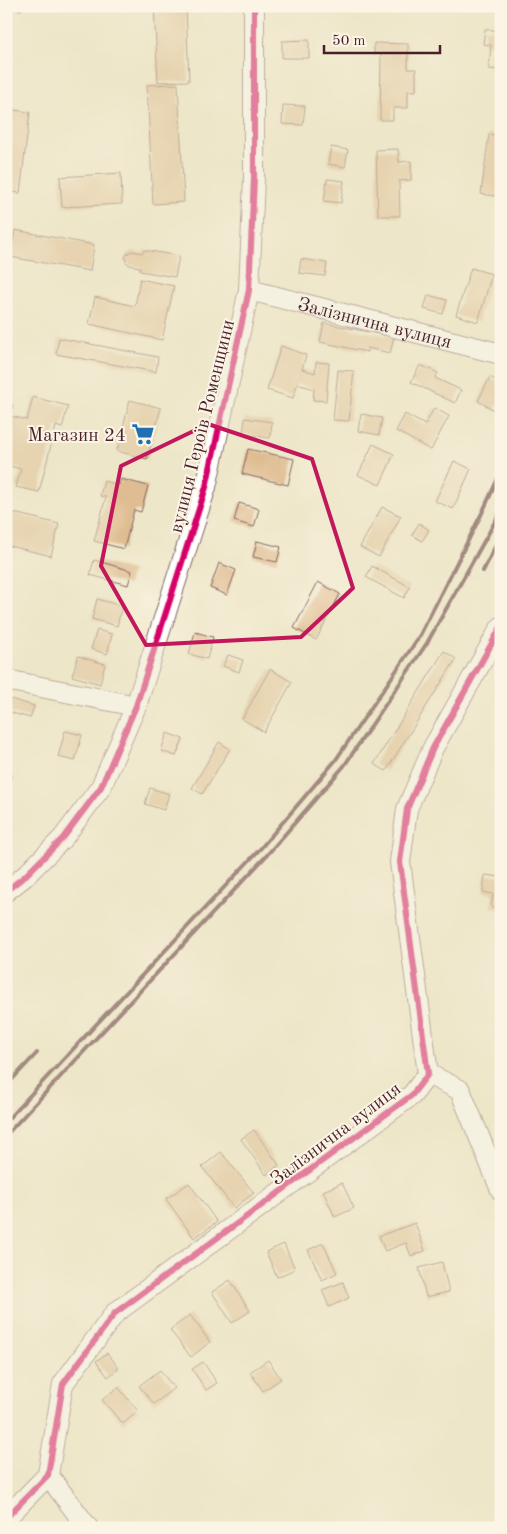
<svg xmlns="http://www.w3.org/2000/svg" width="507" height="1534" font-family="'Old Standard TT',serif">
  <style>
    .building { fill: #dfbc91 }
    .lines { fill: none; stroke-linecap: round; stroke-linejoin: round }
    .minor-casing { stroke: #836562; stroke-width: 22 }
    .minor { stroke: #fff; stroke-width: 20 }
    .rail { stroke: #4a1f2b; stroke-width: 4 }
    .cycleway-casing { stroke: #fcf5e5; stroke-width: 9 }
    .cycleway { stroke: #d6006c; stroke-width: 6 }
    .marked { fill: none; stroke: #c2185b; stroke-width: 4; stroke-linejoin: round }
    .labels { text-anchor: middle; stroke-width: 4; stroke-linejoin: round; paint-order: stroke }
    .street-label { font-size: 19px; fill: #4a1f2b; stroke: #fcf5e5 }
    .poi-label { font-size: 19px; fill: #4a1f2b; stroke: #fcf5e5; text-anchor: end }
  </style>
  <rect width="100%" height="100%" fill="#fcf5e5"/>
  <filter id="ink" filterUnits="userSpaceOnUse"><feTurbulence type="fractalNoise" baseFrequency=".02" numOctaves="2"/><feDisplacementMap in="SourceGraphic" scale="10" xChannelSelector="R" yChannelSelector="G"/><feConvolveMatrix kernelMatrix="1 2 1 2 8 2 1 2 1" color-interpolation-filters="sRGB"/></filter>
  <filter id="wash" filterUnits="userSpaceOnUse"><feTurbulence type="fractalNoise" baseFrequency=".0096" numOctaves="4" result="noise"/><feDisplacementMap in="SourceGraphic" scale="20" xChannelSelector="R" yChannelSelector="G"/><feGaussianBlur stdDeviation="1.12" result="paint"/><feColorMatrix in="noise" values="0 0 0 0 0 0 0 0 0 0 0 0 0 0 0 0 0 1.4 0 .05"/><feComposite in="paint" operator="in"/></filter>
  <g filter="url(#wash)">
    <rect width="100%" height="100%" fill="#ede6c8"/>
    <g id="blocks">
      <path class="building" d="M6,6H22L21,10L6,8Z
        M154,6H186L189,81L158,82Z
        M485,29L501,31V70L489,69L491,45L483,44Z
        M309,40V58H282V41Z
        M374,43L408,44V69H416V91H408V108H393V120H380L381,54H374Z
        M178,84L184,202L153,204L147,85Z
        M283,105L305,106L303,125L282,124Z
        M6,109L30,112L20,193L6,191Z
        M489,134L501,136V197L481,194Z
        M331,147L348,150L345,167L328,164Z
        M398,149L399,162L411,161V180L399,181L400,216H378L376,150Z
        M121,173L122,204L62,207L60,177Z
        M327,179L344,181L341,203L324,201Z
        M15,230L94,245L90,271L10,257Z
        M144,250L179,256L175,277L140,271V267L130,265L126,262L125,257L128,253L132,251L143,253Z
        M301,259L327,263L325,276L299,273Z
        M471,268L492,274L478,322L456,315Z
        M140,279L174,286L162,340L89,324L95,297L135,306Z
        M428,295L447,300L443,314L424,309Z
        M324,323L394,337L390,353L367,348V352L320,342Z
        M59,338L158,357L156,372L56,354Z
        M281,346L306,355L302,369L315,373L316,362L329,363L326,401L313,400L314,389L297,384L293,398L267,390Z
        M420,365L438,373L435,378L461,390L455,403L411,382Z
        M338,370L354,371L349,421L333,420Z
        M490,377L501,383V398L494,410L478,401Z
        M33,397L68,406L62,428L56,426L39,492L16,487L21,469L6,465V403L13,405L10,416L27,420Z
        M130,400L161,408L147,459L117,451Z
        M434,408L449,416L431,450L396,431L405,414L425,425Z
        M361,414L382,418L379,435L358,431Z
        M245,418L272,422L270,438L243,434Z
        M373,444L394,454L380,485L358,475Z
        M248,449L294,459L288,485L242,474Z
        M454,461L471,469L453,509L435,501Z
        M121,479L148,486L141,512L134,510L124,549L94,541L106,497L100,496L104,481L119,485Z
        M239,503L259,509L254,527L234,521Z
        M382,507L401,516L379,557L360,547Z
        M6,511L59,524L51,556L6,545Z
        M419,523L429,530L422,541L412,535Z
        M257,541L281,547L277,562L253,557Z
        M94,560L132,571L128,585L90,575Z
        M219,563L236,570L227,595L210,588Z
        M372,566L410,587L404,598L366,577Z
        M318,582L340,594L316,640L294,628Z
        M97,599L122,606L117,626L92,619Z
        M97,630L112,634L107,654L91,649Z
        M195,632L213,637L207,659L189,654Z
        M444,651L456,659L386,771L374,764Z
        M228,655L243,660L239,672L223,666Z
        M78,656L105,664L100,684L72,676Z
        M270,669L292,682L264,732L242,719Z
        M10,699L34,706L30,718L6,711Z
        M65,731L82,735L75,761L58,757Z
        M167,733L183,739L176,756L161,751Z
        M219,742L230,749L202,794L192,788Z
        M6,772L12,774L7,789H6Z
        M150,788L169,794L164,810L145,804Z
        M6,819L12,826L6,831Z
        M485,875L501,877V908L491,907L493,894L483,892Z
        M254,1130L279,1165L266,1175L241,1139Z
        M221,1152L254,1193L234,1208L202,1167Z
        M189,1183L217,1222L194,1238L166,1199Z
        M342,1183L354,1208L335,1217L323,1191Z
        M415,1223L425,1251L411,1256L406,1243L385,1251L379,1236Z
        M323,1243L337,1273L322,1280L308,1250Z
        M284,1244L295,1269L277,1277L266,1252Z
        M442,1262L449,1292L426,1297L419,1268Z
        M230,1280L250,1311L232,1323L212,1292Z
        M343,1282L349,1298L329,1307L322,1290Z
        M190,1315L210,1342L191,1357L170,1330Z
        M107,1353L119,1368L108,1377L96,1361Z
        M268,1360L281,1379L263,1391L250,1372Z
        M203,1362L217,1383L206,1390L192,1369Z
        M160,1370L174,1388L154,1404L139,1386Z
        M118,1387L138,1411L123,1424L102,1400Z"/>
    </g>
  </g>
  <g filter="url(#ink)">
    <use href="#blocks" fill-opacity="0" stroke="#836562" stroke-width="1"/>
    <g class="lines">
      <defs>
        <g id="minor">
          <path id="s1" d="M249,290L501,354"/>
          <path d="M6,680L136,706"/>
          <path d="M6,891L25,876L63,838L101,787L136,706L206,487L249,290L254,178V6"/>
          <path d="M428,1074L460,1090L501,1190"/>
          <path d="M48,1475L88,1528"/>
          <path d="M6,1518L48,1475L63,1384L115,1313L412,1095L428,1074L400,862L407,809L433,748L501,627"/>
        </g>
      </defs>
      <use href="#minor" class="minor-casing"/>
      <use href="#minor" class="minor"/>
      <path class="rail" d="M483,571L501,535
        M6,1086L37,1053
        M6,1121L260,849L335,761L419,637L482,513L501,472
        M6,1135L267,855L344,766L427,643L501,511"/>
      <defs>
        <path id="cycleway" d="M6,891L25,876L63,838L101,787L136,706L206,487L249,290L254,178V6
          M6,1518L48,1475L63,1384L115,1313L412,1095L428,1074L400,862L407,809L433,748L501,627"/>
      </defs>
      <use href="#cycleway" class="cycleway-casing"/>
      <use href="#cycleway" class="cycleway"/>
    </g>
  </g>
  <path d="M0 0H507V1534H0ZM208,424L312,459L353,588L301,637L146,645L101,566L121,466Z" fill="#ede6c8" fill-opacity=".55" fill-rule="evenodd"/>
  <path class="marked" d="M208,424L312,459L353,588L301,637L146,645L101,566L121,466Z"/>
  <defs>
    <symbol id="supermarket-bare" viewBox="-9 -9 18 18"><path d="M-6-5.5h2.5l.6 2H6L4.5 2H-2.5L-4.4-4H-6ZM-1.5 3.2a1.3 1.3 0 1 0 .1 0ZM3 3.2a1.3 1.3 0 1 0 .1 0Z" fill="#1f6fb2" stroke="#fcf5e5" stroke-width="2.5" paint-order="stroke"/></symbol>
  </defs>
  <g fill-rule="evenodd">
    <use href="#supermarket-bare" x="127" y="418" width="32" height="32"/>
  </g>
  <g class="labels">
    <g class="street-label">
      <text dy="7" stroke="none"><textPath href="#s1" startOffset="130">Залізнична вулиця</textPath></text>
      <text transform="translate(201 426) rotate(-76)" y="7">вулиця Героїв Роменщини</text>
      <text transform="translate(335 1133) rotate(-37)" y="7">Залізнична вулиця</text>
    </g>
    <g class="poi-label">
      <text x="126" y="441">Магазин 24</text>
    </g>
  </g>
  <rect width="507" height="1534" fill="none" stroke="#fcf5e5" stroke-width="25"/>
  <path d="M324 45v8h116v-8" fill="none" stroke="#4a1f2b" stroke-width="2.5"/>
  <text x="332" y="45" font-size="15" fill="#4a1f2b" stroke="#fcf5e5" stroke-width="4" paint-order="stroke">50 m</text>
</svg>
